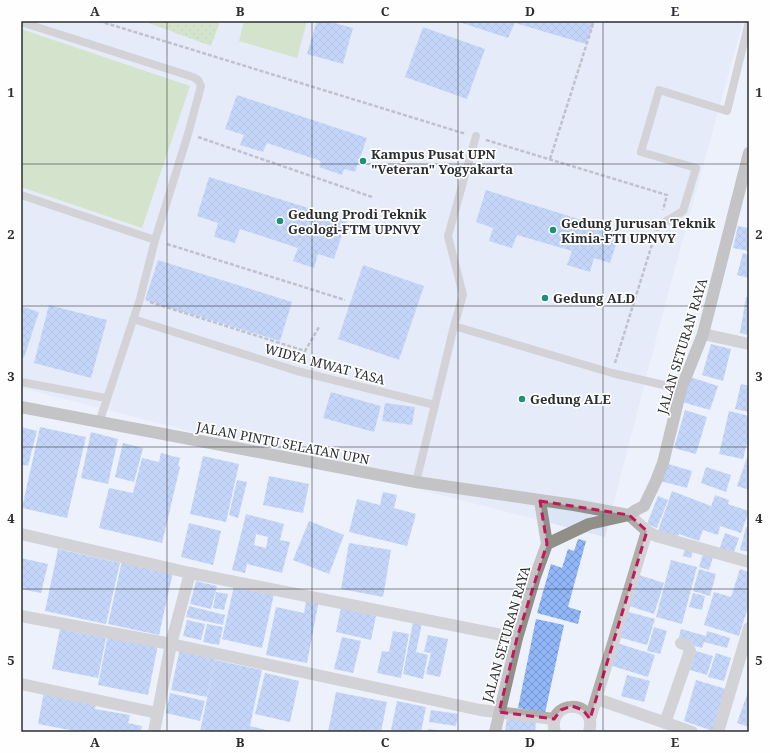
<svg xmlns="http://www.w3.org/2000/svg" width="770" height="753" font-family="'Noto Serif',serif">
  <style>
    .built { fill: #dbe5f5 }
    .grass { fill: url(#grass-dots) }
    .green { fill: #b5d692 }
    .building { fill: url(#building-cross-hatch); fill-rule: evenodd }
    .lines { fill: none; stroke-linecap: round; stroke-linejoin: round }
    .path { stroke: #878b91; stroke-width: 2.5; stroke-dasharray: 4 2; stroke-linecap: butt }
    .lane { stroke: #b1aeaa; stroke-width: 8 }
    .street { stroke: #b1aeaa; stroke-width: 12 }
    .secondary { stroke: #928e88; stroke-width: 12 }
    .marked { fill: none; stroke: #c2185b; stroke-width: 3; stroke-dasharray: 8 5; stroke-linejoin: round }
    .grid { fill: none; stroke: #2b2e31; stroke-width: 1; stroke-opacity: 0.55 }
    .poi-dot { fill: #1b9277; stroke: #fefefe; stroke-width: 1.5 }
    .labels { text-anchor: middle; stroke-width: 3.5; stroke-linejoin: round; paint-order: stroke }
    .poi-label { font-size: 13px; font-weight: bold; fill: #2b2e31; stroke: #fefefe; text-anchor: start }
    .street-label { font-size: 13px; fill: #2b2e31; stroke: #fefefe }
    .neatline { fill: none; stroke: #2b2e31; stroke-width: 1.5 }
    .grid-label { font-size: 13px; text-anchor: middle; font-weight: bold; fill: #2b2e31 }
  </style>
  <defs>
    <pattern id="grass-dots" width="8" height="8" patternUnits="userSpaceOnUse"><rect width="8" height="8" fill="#b5d692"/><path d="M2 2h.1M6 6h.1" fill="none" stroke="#9cb87e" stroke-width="1.8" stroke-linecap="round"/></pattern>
    <pattern id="building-cross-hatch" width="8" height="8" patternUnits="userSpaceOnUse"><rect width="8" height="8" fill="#91b7f8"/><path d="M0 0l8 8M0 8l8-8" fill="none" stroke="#7795c9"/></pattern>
  </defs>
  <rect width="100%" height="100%" fill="#ecf1fb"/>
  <path class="built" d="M21,21H743L666,301L605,537L21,388Z"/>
  <path class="grass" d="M143,21H220L211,46Z"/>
  <path class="green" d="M244,21H307L297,58L239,41Z
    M21,29L190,86L142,228L21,187Z"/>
  <path class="building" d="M317,21H327L353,28L343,64L307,54Z
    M456,21H595L586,44L515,23L508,38Z
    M423,27L485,49L467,99L405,77Z
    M237,95L367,138L355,172L344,169L342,175L319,167L321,161L267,143L263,152L240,145L244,135L225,129Z
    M209,177L347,220L334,259L318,254L314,268L293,261L298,248L240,229L235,243L214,237L218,223L197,216Z
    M486,190L620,232L610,263L594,258L590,272L567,265L572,251L517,235L512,248L489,241L493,228L476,222Z
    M738,226L749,228V251L733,248Z
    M743,253L749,255V278L737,275Z
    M158,260L292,302L280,341L145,300Z
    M363,265L424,286L399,360L338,339Z
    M746,297L749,298V335L740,333Z
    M49,305L107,320L91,378L34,363Z
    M21,306L39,312L24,358L21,356Z
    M711,344L731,349L723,381L702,375Z
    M690,377L718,386L710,410L682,402Z
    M741,384L749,386V412L735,409Z
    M331,392L381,406L374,432L323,418Z
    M385,403L415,407L412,425L382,421Z
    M685,410L707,417L696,454L674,448Z
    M729,411L749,416V435L743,459L719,454Z
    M21,427L37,431L28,466L21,464Z
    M40,427L86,437L67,518L22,508Z
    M91,432L118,439L108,484L81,478Z
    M123,443L143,448L134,482L115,477Z
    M749,452V490L737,486Z
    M161,453L180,458L178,466L180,467L162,543L99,528L109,488L133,493L142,458L159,462Z
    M203,456L239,464L226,522L190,514Z
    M665,463L692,471L687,488L660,481Z
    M706,467L731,475L726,492L701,483Z
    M269,476L309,484L303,513L263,505Z
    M237,480L247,482L238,518L229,515Z
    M672,491L711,506L707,518L715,495L729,500L728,504L749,511L741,533L720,526L718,535L703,530L699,541L679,534L677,538L658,531Z
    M383,492L397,495L394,508L416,514L407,546L349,532L357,499L380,505Z
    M658,496L668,500L657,528L647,524Z
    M246,514L284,524L280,540L290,542L282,573L247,564L245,573L232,570ZM256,534L268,537L266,548L254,545Z
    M309,521L344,535L329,574L293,560Z
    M189,523L221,531L213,565L181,557Z
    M746,527H749V552L740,550Z
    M725,533L739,538L733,555L719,550Z
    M578,539L586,541L568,607L581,611L578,624L537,613L551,564L562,568L568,549L574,551Z
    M349,543L391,550L383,597L341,589Z
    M685,548L693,550L691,558L683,556Z
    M58,549L120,563L106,624L45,611Z
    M704,551L714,554L709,570L699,567Z
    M21,558L48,564L41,593L21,589Z
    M671,560L697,567L682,624L656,617Z
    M122,561L173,572L159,635L108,624Z
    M699,569L716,574L710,596L693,591Z
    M740,569L749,572V604L739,636L704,625L714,592L731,597Z
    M639,575L664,583L654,614L629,606Z
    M196,581L217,586L211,609L190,604Z
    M234,586L274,594L262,648L222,639Z
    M216,592L228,594L224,610L213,608Z
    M693,593L705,596L702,610L689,607Z
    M307,597L319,600L307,663L266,655L276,607L304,613Z
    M189,606L225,615L223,625L186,617Z
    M341,608L376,616L371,640L336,632Z
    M625,611L655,619L647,645L618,637Z
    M536,619L564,625L545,713L518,708Z
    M187,620L205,624L201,640L183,636Z
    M413,622L422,623L416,652L428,655L423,679L403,674Z
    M207,624L223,627L219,645L203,642Z
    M654,627L667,631L660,654L647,651Z
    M60,629L106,638L98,678L52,669Z
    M681,629L706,636L707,631L730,638L727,648L704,642L702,648L678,641Z
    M393,631L409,634L401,678L377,673L382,651L389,652Z
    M108,634L158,645L148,695L98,685Z
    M428,635L448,639L440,677L426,674L431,653L424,652Z
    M342,637L361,641L353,673L334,669Z
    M617,643L655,655L648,677L609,665Z
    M180,648L216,655L207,697L171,690Z
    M696,651L713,656L707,675L690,670Z
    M716,653L731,658L724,681L708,677Z
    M215,660L262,670L250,726L274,732H200Z
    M265,673L299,681L290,722L255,714Z
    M627,675L650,681L644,702L621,696Z
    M696,680L726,689L713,731L684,721Z
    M749,689V727L737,723Z
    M44,691L97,700L95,709L130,715L128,723L142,726L141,732H75V731L38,724Z
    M336,692L387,702L381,732H328Z
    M170,693L205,701L200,721L166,713Z
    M397,701L426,707L421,732L391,730Z
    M431,710L458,714L456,726L429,722Z
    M507,717L536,722L535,732H505Z
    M428,729L444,731V732H428Z"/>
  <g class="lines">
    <path class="path" d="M99,21L466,134
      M198,137L372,197
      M486,140L667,195L663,210
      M550,159L594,21
      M167,244L345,300
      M150,302L305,351L319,327
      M301,361L305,351
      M615,363L654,238"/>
    <path class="lane" d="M21,22L193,77L198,80L201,86L188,134L155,240L140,299L99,423
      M476,136L448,236L463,295L454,326L612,373L681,389
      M21,195L155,240
      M657,227L683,211L696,168L641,152L659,90L727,111L749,22
      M133,319L297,371L435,405L454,326
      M21,382L106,398
      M416,482L435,405"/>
    <path class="street" d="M703,334L749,344
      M629,515L647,531L656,536L749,562
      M21,534L190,573L517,638
      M21,616L171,644L480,710L554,719
      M21,684L157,713
      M597,699L692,732
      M590,719L647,531
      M665,723L690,651L687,645L681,643
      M154,732L171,644L190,573
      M555,732C545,699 599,698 589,732
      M718,732L749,628"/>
    <path class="secondary" d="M21,407L416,482L574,505L629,515
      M540,501L547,544L589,524L629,515L636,510L644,506L656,481L663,463L681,389L703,334L749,153
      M495,732L517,638L535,577L547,544"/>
  </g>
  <path d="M0 0H770V753H0ZM540,501L629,515L647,531L590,719L583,710L572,706L561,710L554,719L499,712L517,638L547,544Z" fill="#ecf1fb" fill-opacity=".55" fill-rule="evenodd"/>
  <path class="marked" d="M540,501L629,515L647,531L590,719L583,710L572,706L561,710L554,719L499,712L517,638L547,544Z"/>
  <path class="grid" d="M167,21V732M312,21V732M458,21V732M603,21V732M21,164H749M21,306H749M21,447H749M21,589H749"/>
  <g class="poi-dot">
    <circle cx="363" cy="161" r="4"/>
    <circle cx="280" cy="221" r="4"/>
    <circle cx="553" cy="230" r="4"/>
    <circle cx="545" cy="298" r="4"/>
    <circle cx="522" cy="399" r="4"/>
  </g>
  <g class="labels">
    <g class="poi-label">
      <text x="371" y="159">Kampus Pusat UPN<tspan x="371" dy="15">"Veteran" Yogyakarta</tspan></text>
      <text x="288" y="219">Gedung Prodi Teknik<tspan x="288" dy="15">Geologi-FTM UPNVY</tspan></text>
      <text x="561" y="228">Gedung Jurusan Teknik<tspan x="561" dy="15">Kimia-FTI UPNVY</tspan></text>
      <text x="553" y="303">Gedung ALD</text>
      <text x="530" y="404">Gedung ALE</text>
    </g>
    <g class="street-label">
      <text transform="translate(682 346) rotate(-73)" y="5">JALAN SETURAN RAYA</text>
      <text transform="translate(325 364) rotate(15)" y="5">WIDYA MWAT YASA</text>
      <text transform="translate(283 443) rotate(11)" y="5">JALAN PINTU SELATAN UPN</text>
      <text transform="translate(506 634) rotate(-74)" y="5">JALAN SETURAN RAYA</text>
    </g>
  </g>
  <rect width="770" height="753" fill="none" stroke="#fefefe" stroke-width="44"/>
  <rect x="22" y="22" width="726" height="709" class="neatline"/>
  <g class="grid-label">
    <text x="95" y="16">A</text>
    <text x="240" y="16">B</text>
    <text x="385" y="16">C</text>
    <text x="530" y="16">D</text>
    <text x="675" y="16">E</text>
    <text x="11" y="97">1</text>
    <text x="759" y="97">1</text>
    <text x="11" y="239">2</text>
    <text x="759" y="239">2</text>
    <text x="11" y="381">3</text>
    <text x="759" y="381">3</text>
    <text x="11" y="523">4</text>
    <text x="759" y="523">4</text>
    <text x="11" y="665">5</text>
    <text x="759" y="665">5</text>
    <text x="95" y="747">A</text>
    <text x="240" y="747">B</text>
    <text x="385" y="747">C</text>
    <text x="530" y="747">D</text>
    <text x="675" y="747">E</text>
  </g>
</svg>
